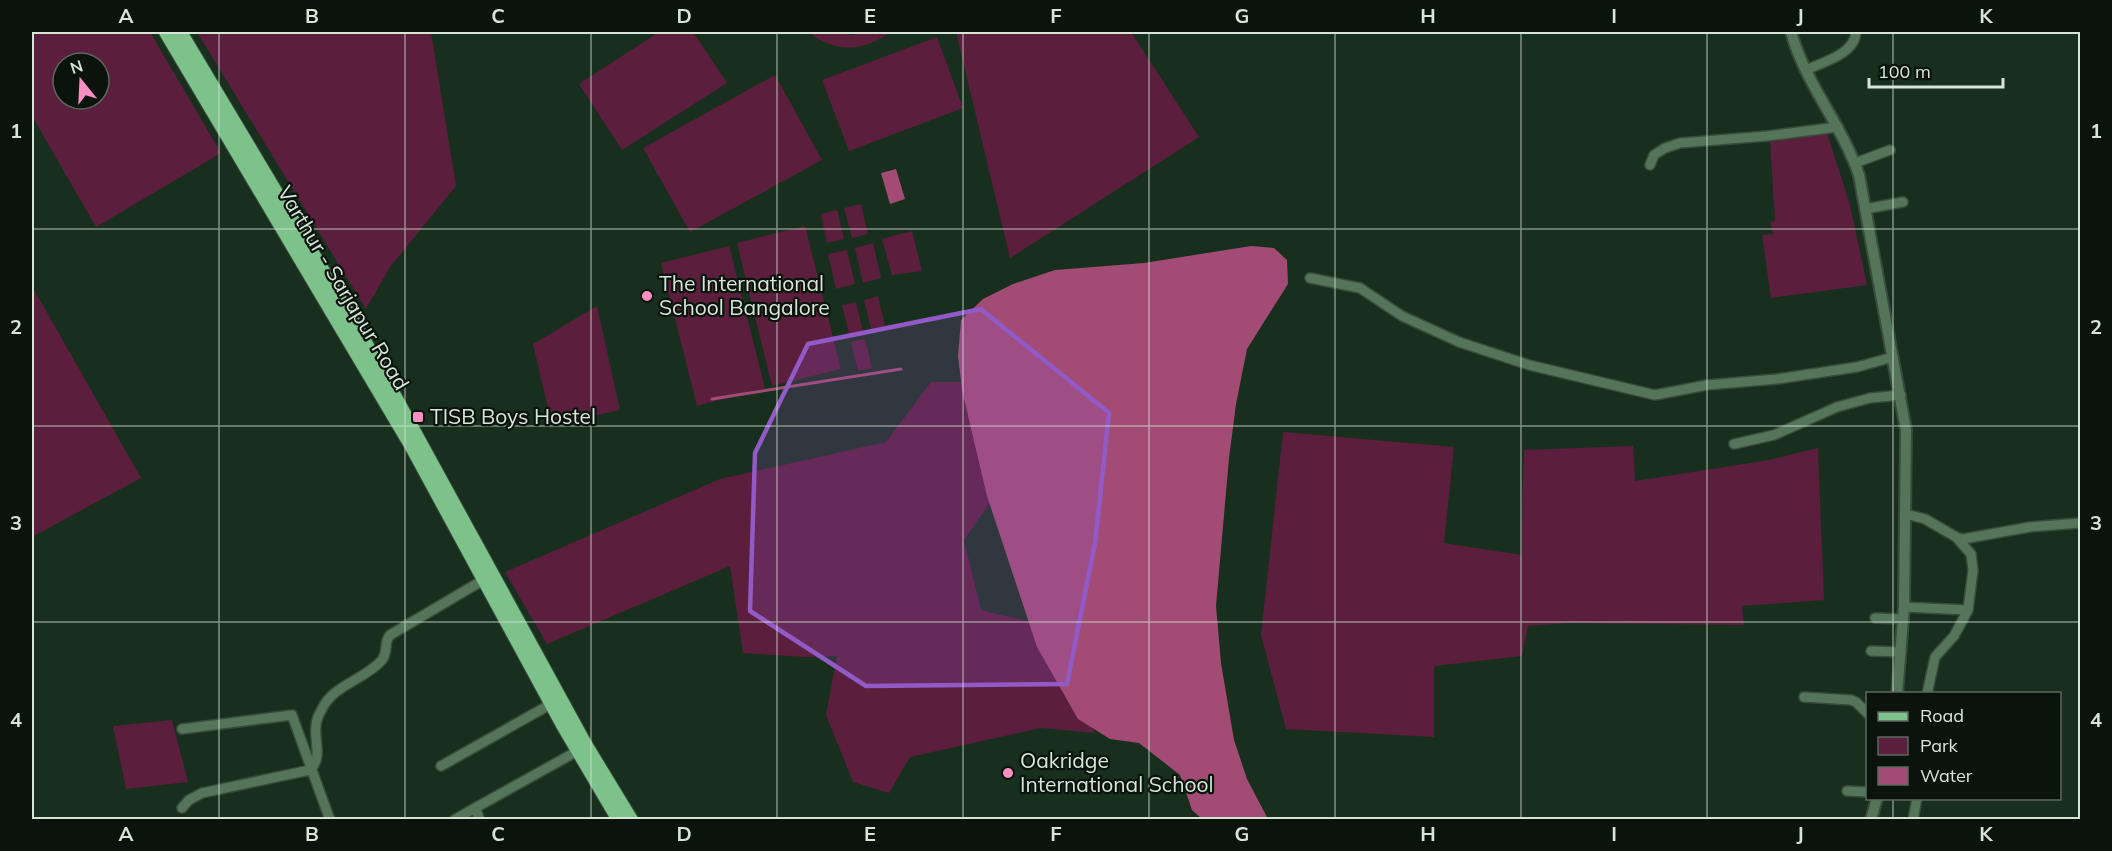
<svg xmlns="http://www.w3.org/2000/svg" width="2112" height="851" font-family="Mulish,sans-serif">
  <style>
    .green { fill: #5c1e3d; fill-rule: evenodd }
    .water { fill: #a24c75 }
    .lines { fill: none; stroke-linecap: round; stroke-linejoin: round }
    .stream { stroke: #a24c75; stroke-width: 3 }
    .minor-casing { stroke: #374c3b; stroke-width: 12 }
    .tertiary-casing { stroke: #374c3b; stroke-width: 14 }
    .primary-casing { stroke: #374c3b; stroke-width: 16 }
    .minor { stroke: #55755b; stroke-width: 9 }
    .tertiary { stroke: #55755b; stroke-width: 10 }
    .primary { stroke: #7dc18b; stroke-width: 14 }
    .marked { fill: #925ac6; fill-opacity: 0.2; stroke: #925ac6; stroke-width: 4.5; stroke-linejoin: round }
    .grid { fill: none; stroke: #d7e5d9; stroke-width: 1.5; stroke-opacity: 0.55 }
    .poi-dot { fill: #fc8fc1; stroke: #0a140c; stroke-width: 2 }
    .labels { text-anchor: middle; stroke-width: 4.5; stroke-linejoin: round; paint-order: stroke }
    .poi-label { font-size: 21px; fill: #d7e5d9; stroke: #0a140c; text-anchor: start }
    .street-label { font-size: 21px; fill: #d7e5d9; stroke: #0a140c }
    .neatline { fill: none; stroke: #d7e5d9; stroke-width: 2 }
    .grid-label { font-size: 20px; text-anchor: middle; font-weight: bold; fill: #d7e5d9 }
  </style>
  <rect width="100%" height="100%" fill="#182f1d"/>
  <path class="green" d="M32,32H150L221,153L96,227L32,116ZM63,63H99V99H63Z
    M197,32H431L456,186L390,267L366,309Z
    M659,32H693L727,83L622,150L579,84Z
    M808,32H831L852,35L868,32H891C863,52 835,53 808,32Z
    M956,32H1131L1199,137L1010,258Z
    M937,37L963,108L849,151L822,80Z
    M775,75L822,160L690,232L643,148Z
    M1827,133L1850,205L1867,285L1771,298L1762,235L1773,234L1770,222L1775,221L1770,141Z
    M861,204L868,234L852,238L844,208Z
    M837,210L844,239L827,243L821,214Z
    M805,226L841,369L772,386L737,243Z
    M912,231L922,271L892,275L882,239Z
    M873,243L881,278L863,283L855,248Z
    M729,246L765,388L697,406L661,263Z
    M847,250L855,284L836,289L828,254Z
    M32,286L141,478L32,537Z
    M878,296L885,326L871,329L864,300Z
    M856,302L863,331L849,334L842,305Z
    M597,306L620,410L552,425L533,344Z
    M865,339L872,368L858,371L851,342Z
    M931,382H978L1014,468L964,540L981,610L1035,623L1095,733L1041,728L910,757L889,793L853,782L826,715L837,656L806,657L743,653L730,566L547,644L505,572L720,479L886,442Z
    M1283,432L1454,447L1444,543L1521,555L1524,450L1633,446L1635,481L1769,460L1818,448L1824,600L1742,606L1744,625L1569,623L1528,626L1522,656L1434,666V737L1286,729L1261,635Z
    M172,720L188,782L126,789L113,726Z"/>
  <path class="water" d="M896,169L905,199L890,204L881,173Z
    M1251,246L1274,248L1287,260L1288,284L1247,349L1236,404L1229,458L1216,606L1221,663L1234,740L1247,779L1268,819H1202L1192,810L1180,775L1139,743L1110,739L1078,719L1037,647L987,496L962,390L958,356L961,320L983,299L1013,284L1055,270L1144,263Z"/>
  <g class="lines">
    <path class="stream" d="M712,399L901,369"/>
    <defs>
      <path id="minor" d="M1806,70C1823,62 1855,54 1856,32
        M1855,163L1890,150
        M1650,165L1654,155L1665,148L1680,143L1767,136L1838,127
        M1865,209L1903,202
        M1310,278L1360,288L1402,316L1459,342L1529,365L1655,395L1707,385L1777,379L1857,367L1893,357
        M1734,444L1774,435L1837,407L1870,398L1901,395
        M1906,514L1925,519L1956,537L1963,539L2030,527L2080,523
        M1904,607L1968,610L1973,570L1971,554L1957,538
        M1875,618L1903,619
        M1871,651L1901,652
        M1927,694L1935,657L1954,636L1968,610
        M1804,697L1851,700L1856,702L1868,714
        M182,729L292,715L330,820
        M441,766L551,704
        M1847,791L1868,792
        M182,808L189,800L202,793L310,770C323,757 314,742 316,726C316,720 319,714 322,709C333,685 366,679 382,660C389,651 383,643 390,635L485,579
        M475,808L583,748
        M454,820L475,808L480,820
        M1913,820L1917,798"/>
      <path id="tertiary" d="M1791,32C1805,83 1842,125 1859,175L1906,430L1904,607L1897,694
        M1871,820L1877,798"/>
      <path id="primary" d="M166,32L411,445L563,725L619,820
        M180,32L361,335L586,746L631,820"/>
    </defs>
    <use href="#minor" class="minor-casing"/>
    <use href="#tertiary" class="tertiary-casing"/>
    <use href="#primary" class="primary-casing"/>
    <use href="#minor" class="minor"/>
    <use href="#tertiary" class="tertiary"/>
    <use href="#primary" class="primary"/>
  </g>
  <path class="marked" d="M981,309L1109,413L1095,543L1067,684L866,686L750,611L755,453L808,344Z"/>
  <path class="grid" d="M219,32V820M405,32V820M591,32V820M777,32V820M963,32V820M1149,32V820M1335,32V820M1521,32V820M1707,32V820M1893,32V694M32,229H2080M32,426H2080M32,622H2080M1893,798V820"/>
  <g class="poi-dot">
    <circle cx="647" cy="296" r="6"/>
    <rect x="412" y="411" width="12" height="12" rx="3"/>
    <circle cx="1008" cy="773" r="6"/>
  </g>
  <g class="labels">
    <g class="poi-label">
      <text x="659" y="291">The International<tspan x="659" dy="24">School Bangalore</tspan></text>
      <text x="430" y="424">TISB Boys Hostel</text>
      <text x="1020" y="768">Oakridge<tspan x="1020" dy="24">International School</tspan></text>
    </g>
    <g class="street-label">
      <text transform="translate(343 288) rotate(59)" y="7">Varthur - Sarjapur Road</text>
    </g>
  </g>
  <rect width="2112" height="851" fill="none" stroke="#0a140c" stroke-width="66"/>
  <rect x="1866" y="692" width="195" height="108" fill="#0a140c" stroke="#5c685e" stroke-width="1.5"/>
  <rect x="1878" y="712" width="30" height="9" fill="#7dc18b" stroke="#5c685e" stroke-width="1.5"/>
  <text x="1920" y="722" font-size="18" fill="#d7e5d9">Road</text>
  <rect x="1878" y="737" width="30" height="18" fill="#5c1e3d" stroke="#5c685e" stroke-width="1.5"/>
  <text x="1920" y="752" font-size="18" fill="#d7e5d9">Park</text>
  <rect x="1878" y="767" width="30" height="18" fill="#a24c75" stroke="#5c685e" stroke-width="1.5"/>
  <text x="1920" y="782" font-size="18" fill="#d7e5d9">Water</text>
  <g transform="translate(81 81) rotate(342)"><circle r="28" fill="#0a140c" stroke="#5c685e" stroke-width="1.5"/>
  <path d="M0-4.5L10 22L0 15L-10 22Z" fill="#fc8fc1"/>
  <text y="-9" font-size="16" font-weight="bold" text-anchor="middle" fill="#d7e5d9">N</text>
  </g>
  <path d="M1869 78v9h134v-9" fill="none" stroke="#d7e5d9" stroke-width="3"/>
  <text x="1878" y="78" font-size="18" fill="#d7e5d9" stroke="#0a140c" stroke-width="4.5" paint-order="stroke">100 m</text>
  <rect x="33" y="33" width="2046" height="785" class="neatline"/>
  <g class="grid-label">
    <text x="126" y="23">A</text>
    <text x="312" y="23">B</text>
    <text x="498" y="23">C</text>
    <text x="684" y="23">D</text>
    <text x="870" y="23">E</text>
    <text x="1056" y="23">F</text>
    <text x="1242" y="23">G</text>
    <text x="1428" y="23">H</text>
    <text x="1614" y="23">I</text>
    <text x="1800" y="23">J</text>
    <text x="1986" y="23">K</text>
    <text x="16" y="138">1</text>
    <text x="2096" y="138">1</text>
    <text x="16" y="334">2</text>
    <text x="2096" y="334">2</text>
    <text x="16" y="530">3</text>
    <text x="2096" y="530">3</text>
    <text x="16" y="727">4</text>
    <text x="2096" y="727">4</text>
    <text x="126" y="841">A</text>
    <text x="312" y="841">B</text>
    <text x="498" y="841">C</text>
    <text x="684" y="841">D</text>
    <text x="870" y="841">E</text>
    <text x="1056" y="841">F</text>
    <text x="1242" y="841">G</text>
    <text x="1428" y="841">H</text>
    <text x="1614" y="841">I</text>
    <text x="1800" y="841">J</text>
    <text x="1986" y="841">K</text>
  </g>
</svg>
